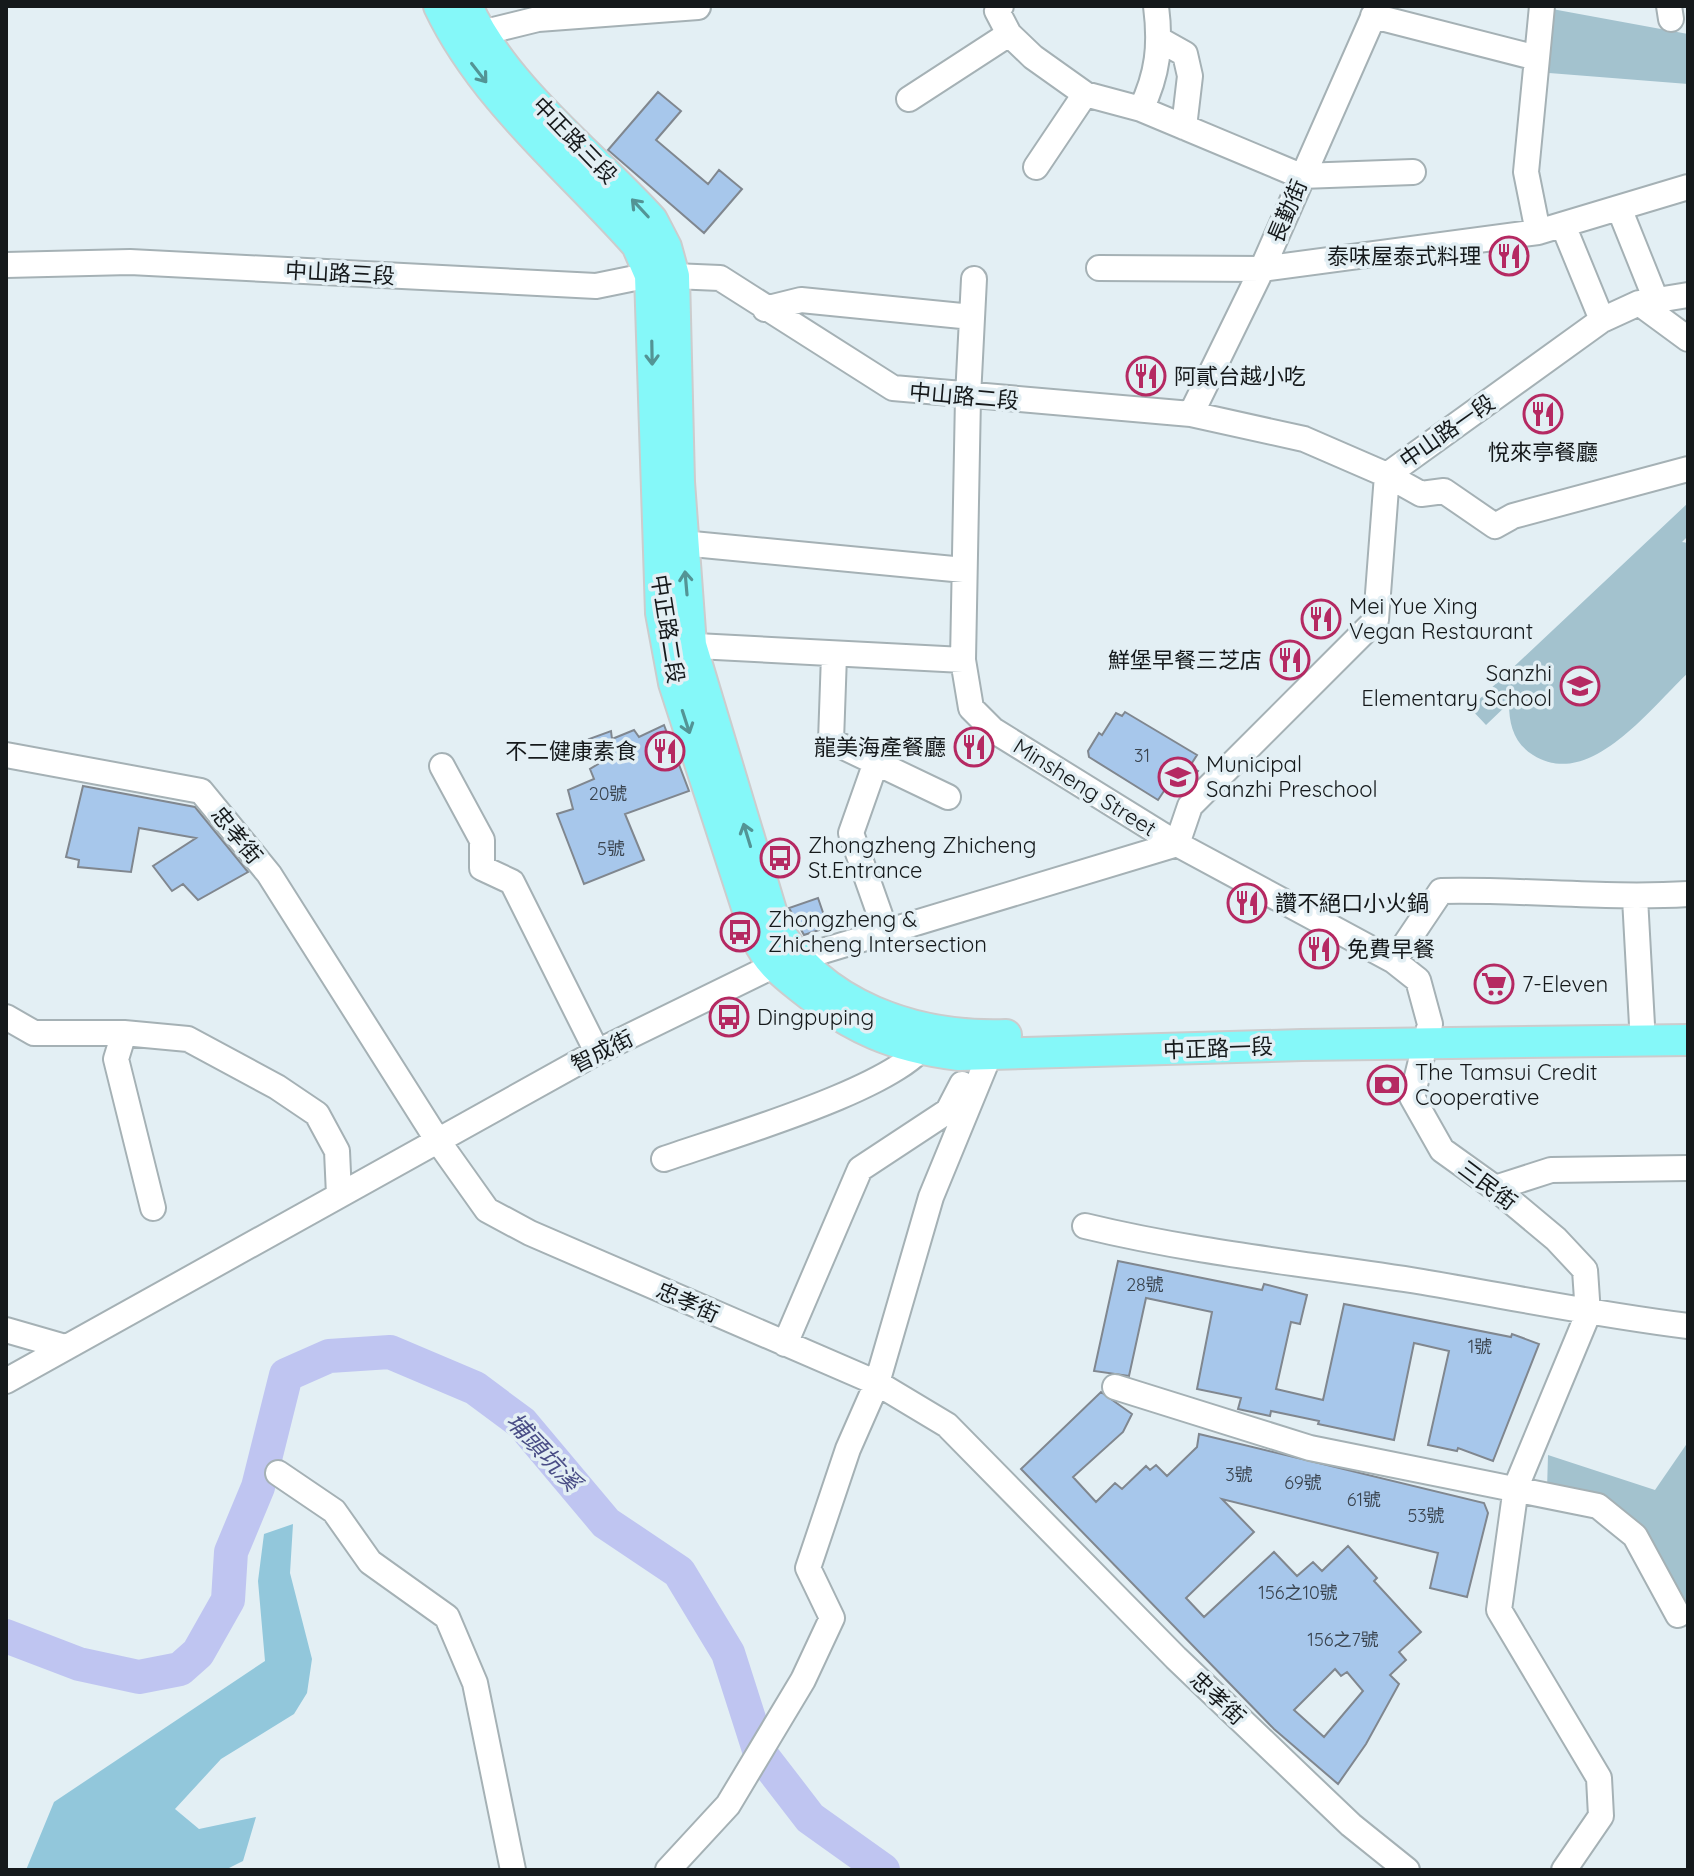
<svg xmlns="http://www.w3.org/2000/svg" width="1694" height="1876" font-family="Quicksand,'Noto Sans TC',sans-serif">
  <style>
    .green { fill: #a3c2ce }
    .forest { fill: #92c7db }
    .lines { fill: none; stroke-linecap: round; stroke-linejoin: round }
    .river { stroke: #bfc5f1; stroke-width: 34 }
    .building { fill: #a7c7eb; stroke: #80878f; stroke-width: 2; fill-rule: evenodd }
    .minor-casing { stroke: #a5b1b5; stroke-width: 28 }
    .major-casing { stroke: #cccccd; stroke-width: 34 }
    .minor { stroke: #fff; stroke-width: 24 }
    .major { stroke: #85f8f9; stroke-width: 30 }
    .oneway { stroke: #539495 }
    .labels { text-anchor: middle; stroke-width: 7; stroke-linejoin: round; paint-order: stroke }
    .number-label { font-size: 18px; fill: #3a444f }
    .street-label { font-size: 22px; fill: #15191b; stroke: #e3eff4 }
    .poi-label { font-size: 22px; fill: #15191b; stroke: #e3eff4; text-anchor: start }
    .water-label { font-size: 24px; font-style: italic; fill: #4a4e86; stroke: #e3eff4 }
  </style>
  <rect width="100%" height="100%" fill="#e3eff4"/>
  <path class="green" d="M1552,9L1688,34V84L1549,73Z
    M1688,503V536L1682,542L1688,543V673C1650,708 1590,791 1533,755C1514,743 1509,725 1509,703L1486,725L1470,708Z
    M1688,1442V1607L1635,1536L1547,1490L1548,1455L1655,1490Z"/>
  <path class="forest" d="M293,1524L290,1573L312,1659L307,1693L294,1714L221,1759L175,1809L199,1829L256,1817L243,1861L225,1870H26L54,1802L265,1661L258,1581L264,1534Z"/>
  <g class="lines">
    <path class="river" d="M6,1636L79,1664L139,1677L180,1669L198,1653L228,1600L231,1552L258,1487L286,1375L329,1356L390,1352L475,1388L522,1423L606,1523L679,1572L728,1653L760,1753L810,1818L883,1870"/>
  </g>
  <path class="building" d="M658,92L681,111L656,140L708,184L719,170L742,189L704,233L608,150Z
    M1125,712L1197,755L1190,766L1198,771L1183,792L1180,790L1177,795L1166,788L1158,800L1089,757L1088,751L1099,733L1102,735L1116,713L1122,716Z
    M664,725L689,791L625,814L644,860L584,884L557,814L573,809L568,790L594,779L590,769L598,764L589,739L611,731L612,739L634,730L639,737Z
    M83,786L195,807L248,872L198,900L183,884L172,891L153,866L196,838L139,828L131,872L78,867L79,860L66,857Z
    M818,898L828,927L804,935L789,908Z
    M1118,1261L1262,1290L1264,1284L1307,1295L1300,1324L1291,1322L1276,1389L1323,1400L1344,1304L1511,1337L1512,1334L1539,1344L1493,1461L1458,1448L1457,1451L1428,1445L1449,1351L1414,1343L1394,1440L1318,1424L1319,1421L1271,1411L1270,1416L1238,1409L1241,1398L1197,1389L1212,1312L1146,1298L1129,1376L1094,1371Z
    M1101,1392L1132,1414L1123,1432L1073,1477L1096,1502L1115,1483L1122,1489L1146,1466L1150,1470L1156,1465L1167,1476L1197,1447L1199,1434L1484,1503L1488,1513L1467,1597L1430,1588L1438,1553L1222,1499L1254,1532L1186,1598L1204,1617L1274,1552L1297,1576L1313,1562L1322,1571L1348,1546L1377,1578L1374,1581L1421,1632L1399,1652L1406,1660L1390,1675L1399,1684L1366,1744L1338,1784L1274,1729L1021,1469ZM1335,1669L1341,1676L1347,1672L1363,1691L1324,1737L1294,1710Z"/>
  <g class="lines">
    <defs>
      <path id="minor" d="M1001,6L997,11L1009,34L1033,57L1085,94L1141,109L1301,176L1413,172
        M1669,6L1671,19
        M1373,16L1537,58
        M481,33L538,19L698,7
        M1160,40L1185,54L1190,76L1184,127
        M909,99L1009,34
        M1141,109C1158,74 1161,45 1156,6
        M1036,167L1085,94
        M1619,208L1656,300
        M1563,225L1602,320
        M1538,232L1526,172L1542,6
        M6,265L130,262L596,286L650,275L720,278L893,388L1191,414L1304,439L1387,475L1602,320L1639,303L1688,295
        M1099,268L1262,269L1538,232L1688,187
        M974,279L968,397L963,660L971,708L993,730L1177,844L1394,961L1418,980L1430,1024L1412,1097L1442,1150L1495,1188L1556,1239L1585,1270L1588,1314L1516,1487L1499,1610L1599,1778L1601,1816L1564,1870
        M1639,303L1688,339
        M765,309L801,300L972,317
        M1191,414L1262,269L1378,6
        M682,543L964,570
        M677,645L963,660
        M834,655L831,741L948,797
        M6,755L201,791L269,874L438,1141L487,1210L530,1233L877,1383L947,1425L1176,1658L1351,1825L1407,1870
        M876,762L851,833L886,932
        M442,766L482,840V868L512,882L597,1052
        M1177,844L1190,806L1376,620L1387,475L1421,494L1444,491L1495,526L1513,516L1688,469
        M1635,898L1642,1025
        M1394,961L1441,891C1523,889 1605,899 1688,894
        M6,1017L34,1033H124L188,1039L277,1087L317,1114L337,1151L339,1195
        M124,1033L116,1059L153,1208
        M664,1159C717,1140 911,1085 929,1037
        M1495,1188L1551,1170L1688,1168
        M1085,1226C1196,1253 1310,1264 1423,1282C1511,1297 1598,1315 1688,1326
        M6,1330L65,1347
        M785,1344L860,1169L948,1111L962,1084
        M6,1381L597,1052L773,966L1177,844
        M1115,1387L1310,1448L1598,1506L1635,1536L1678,1615
        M278,1473L334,1511L370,1562L447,1617L475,1683L513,1870
        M668,1870L728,1805L803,1680L832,1618L808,1568L848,1449L877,1383L931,1197L989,1056"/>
      <path id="major" d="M439,6C483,99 569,168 637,245L650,275L661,613L674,683L757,938C767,961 782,973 801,988C852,1029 894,1047 959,1055L1302,1045L1688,1040
        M467,6C504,88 592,154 652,220L666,247L674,276L679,482L691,645L775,924C819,1007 918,1038 1006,1035"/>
    </defs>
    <use href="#minor" class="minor-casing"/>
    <use href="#major" class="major-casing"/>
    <use href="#minor" class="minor"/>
    <use href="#major" class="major"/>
  </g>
  <defs><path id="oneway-shaft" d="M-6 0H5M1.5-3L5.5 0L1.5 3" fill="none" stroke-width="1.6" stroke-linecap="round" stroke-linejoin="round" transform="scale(2)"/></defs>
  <g class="oneway">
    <use href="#oneway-shaft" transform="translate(479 73) rotate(52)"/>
    <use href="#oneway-shaft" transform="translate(640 208) rotate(-133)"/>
    <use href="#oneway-shaft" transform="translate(652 353) rotate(89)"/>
    <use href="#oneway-shaft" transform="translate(686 583) rotate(-95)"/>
    <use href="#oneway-shaft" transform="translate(686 722) rotate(72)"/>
    <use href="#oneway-shaft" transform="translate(747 835) rotate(-107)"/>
  </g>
  <defs>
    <symbol id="restaurant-ring" viewBox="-11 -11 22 22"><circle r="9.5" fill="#e3eff4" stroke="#b52962" stroke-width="1.5"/><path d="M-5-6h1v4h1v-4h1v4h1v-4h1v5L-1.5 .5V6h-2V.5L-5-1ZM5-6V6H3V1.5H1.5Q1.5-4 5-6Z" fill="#b52962"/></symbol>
    <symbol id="school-ring" viewBox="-11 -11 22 22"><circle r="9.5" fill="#e3eff4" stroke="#b52962" stroke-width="1.5"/><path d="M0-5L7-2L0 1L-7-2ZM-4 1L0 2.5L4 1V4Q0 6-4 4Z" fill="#b52962"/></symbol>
    <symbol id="bus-ring" viewBox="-11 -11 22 22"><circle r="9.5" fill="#e3eff4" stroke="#b52962" stroke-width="1.5"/><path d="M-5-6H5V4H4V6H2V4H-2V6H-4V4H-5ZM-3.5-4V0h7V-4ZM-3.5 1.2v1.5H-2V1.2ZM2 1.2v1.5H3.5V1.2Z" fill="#b52962"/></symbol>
    <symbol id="supermarket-ring" viewBox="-11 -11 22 22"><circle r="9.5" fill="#e3eff4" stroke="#b52962" stroke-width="1.5"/><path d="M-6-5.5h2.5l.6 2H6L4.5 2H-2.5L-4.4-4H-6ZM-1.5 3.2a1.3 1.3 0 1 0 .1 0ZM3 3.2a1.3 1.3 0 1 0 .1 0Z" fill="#b52962"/></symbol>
    <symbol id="bank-ring" viewBox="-11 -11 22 22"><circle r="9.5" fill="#e3eff4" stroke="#b52962" stroke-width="1.5"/><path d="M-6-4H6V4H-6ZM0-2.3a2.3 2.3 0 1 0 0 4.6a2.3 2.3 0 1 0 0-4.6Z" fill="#b52962"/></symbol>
  </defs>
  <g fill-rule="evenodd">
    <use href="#restaurant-ring" x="1487" y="234" width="44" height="44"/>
    <use href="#restaurant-ring" x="1124" y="354" width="44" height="44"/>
    <use href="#restaurant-ring" x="1521" y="392" width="44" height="44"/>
    <use href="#restaurant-ring" x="1299" y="597" width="44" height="44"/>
    <use href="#restaurant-ring" x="1268" y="638" width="44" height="44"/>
    <use href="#school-ring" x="1558" y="664" width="44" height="44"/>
    <use href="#restaurant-ring" x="952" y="725" width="44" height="44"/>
    <use href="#restaurant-ring" x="643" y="729" width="44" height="44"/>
    <use href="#school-ring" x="1156" y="755" width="44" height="44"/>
    <use href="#bus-ring" x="758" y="836" width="44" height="44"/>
    <use href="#restaurant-ring" x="1225" y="881" width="44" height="44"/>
    <use href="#bus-ring" x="718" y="910" width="44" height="44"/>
    <use href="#restaurant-ring" x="1297" y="927" width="44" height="44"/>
    <use href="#supermarket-ring" x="1472" y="962" width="44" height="44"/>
    <use href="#bus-ring" x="707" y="995" width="44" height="44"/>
    <use href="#bank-ring" x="1365" y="1063" width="44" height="44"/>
  </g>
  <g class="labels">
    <g class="number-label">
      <text x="1142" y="762">31</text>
      <text x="608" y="800">20號</text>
      <text x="611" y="855">5號</text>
      <text x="1145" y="1291">28號</text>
      <text x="1480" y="1353">1號</text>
      <text x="1239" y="1481">3號</text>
      <text x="1303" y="1489">69號</text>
      <text x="1364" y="1506">61號</text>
      <text x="1426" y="1522">53號</text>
      <text x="1298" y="1599">156之10號</text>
      <text x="1343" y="1646">156之7號</text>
    </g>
    <g class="street-label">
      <text transform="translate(575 140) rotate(46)" y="8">中正路三段</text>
      <text transform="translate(1287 211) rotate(-67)" y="8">長勤街</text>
      <text transform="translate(340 273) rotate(3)" y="8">中山路三段</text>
      <text transform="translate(964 396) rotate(5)" y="8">中山路二段</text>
      <text transform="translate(1447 431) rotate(-35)" y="8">中山路一段</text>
      <text transform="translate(668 629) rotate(81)" y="8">中正路二段</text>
      <text transform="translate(1085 787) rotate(32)" y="8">Minsheng Street</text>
      <text transform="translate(237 835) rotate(51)" y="8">忠孝街</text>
      <text transform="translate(1218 1048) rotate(-2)" y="8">中正路一段</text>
      <text transform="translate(602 1051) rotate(-27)" y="8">智成街</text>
      <text transform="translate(1488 1185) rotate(37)" y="8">三民街</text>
      <text transform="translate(688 1302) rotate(24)" y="8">忠孝街</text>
      <text transform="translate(1218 1698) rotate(43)" y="8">忠孝街</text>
    </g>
    <g class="poi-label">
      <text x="1481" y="264" text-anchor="end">泰味屋泰式料理</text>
      <text x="1174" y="384">阿貳台越小吃</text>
      <text x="1543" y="460" text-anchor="middle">悅來亭餐廳</text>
      <text x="1349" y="614">Mei Yue Xing<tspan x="1349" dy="25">Vegan Restaurant</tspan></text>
      <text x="1262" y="668" text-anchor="end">鮮堡早餐三芝店</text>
      <text x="1552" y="681" text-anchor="end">Sanzhi<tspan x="1552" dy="25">Elementary School</tspan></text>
      <text x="946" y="755" text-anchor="end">龍美海產餐廳</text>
      <text x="637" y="759" text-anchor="end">不二健康素食</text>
      <text x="1206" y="772">Municipal<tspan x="1206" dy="25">Sanzhi Preschool</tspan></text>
      <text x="808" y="853">Zhongzheng Zhicheng<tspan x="808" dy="25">St.Entrance</tspan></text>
      <text x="1275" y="911">讚不絕口小火鍋</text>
      <text x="768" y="927">Zhongzheng &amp;<tspan x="768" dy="25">Zhicheng Intersection</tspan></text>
      <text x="1347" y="957">免費早餐</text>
      <text x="1522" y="992">7-Eleven</text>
      <text x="757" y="1025">Dingpuping</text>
      <text x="1415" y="1080">The Tamsui Credit<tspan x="1415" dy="25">Cooperative</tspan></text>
    </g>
    <g class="water-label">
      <text transform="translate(543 1452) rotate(47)" y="8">埔頭坑溪</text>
    </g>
  </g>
  <rect width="1694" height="1876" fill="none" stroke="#15191b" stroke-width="16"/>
</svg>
